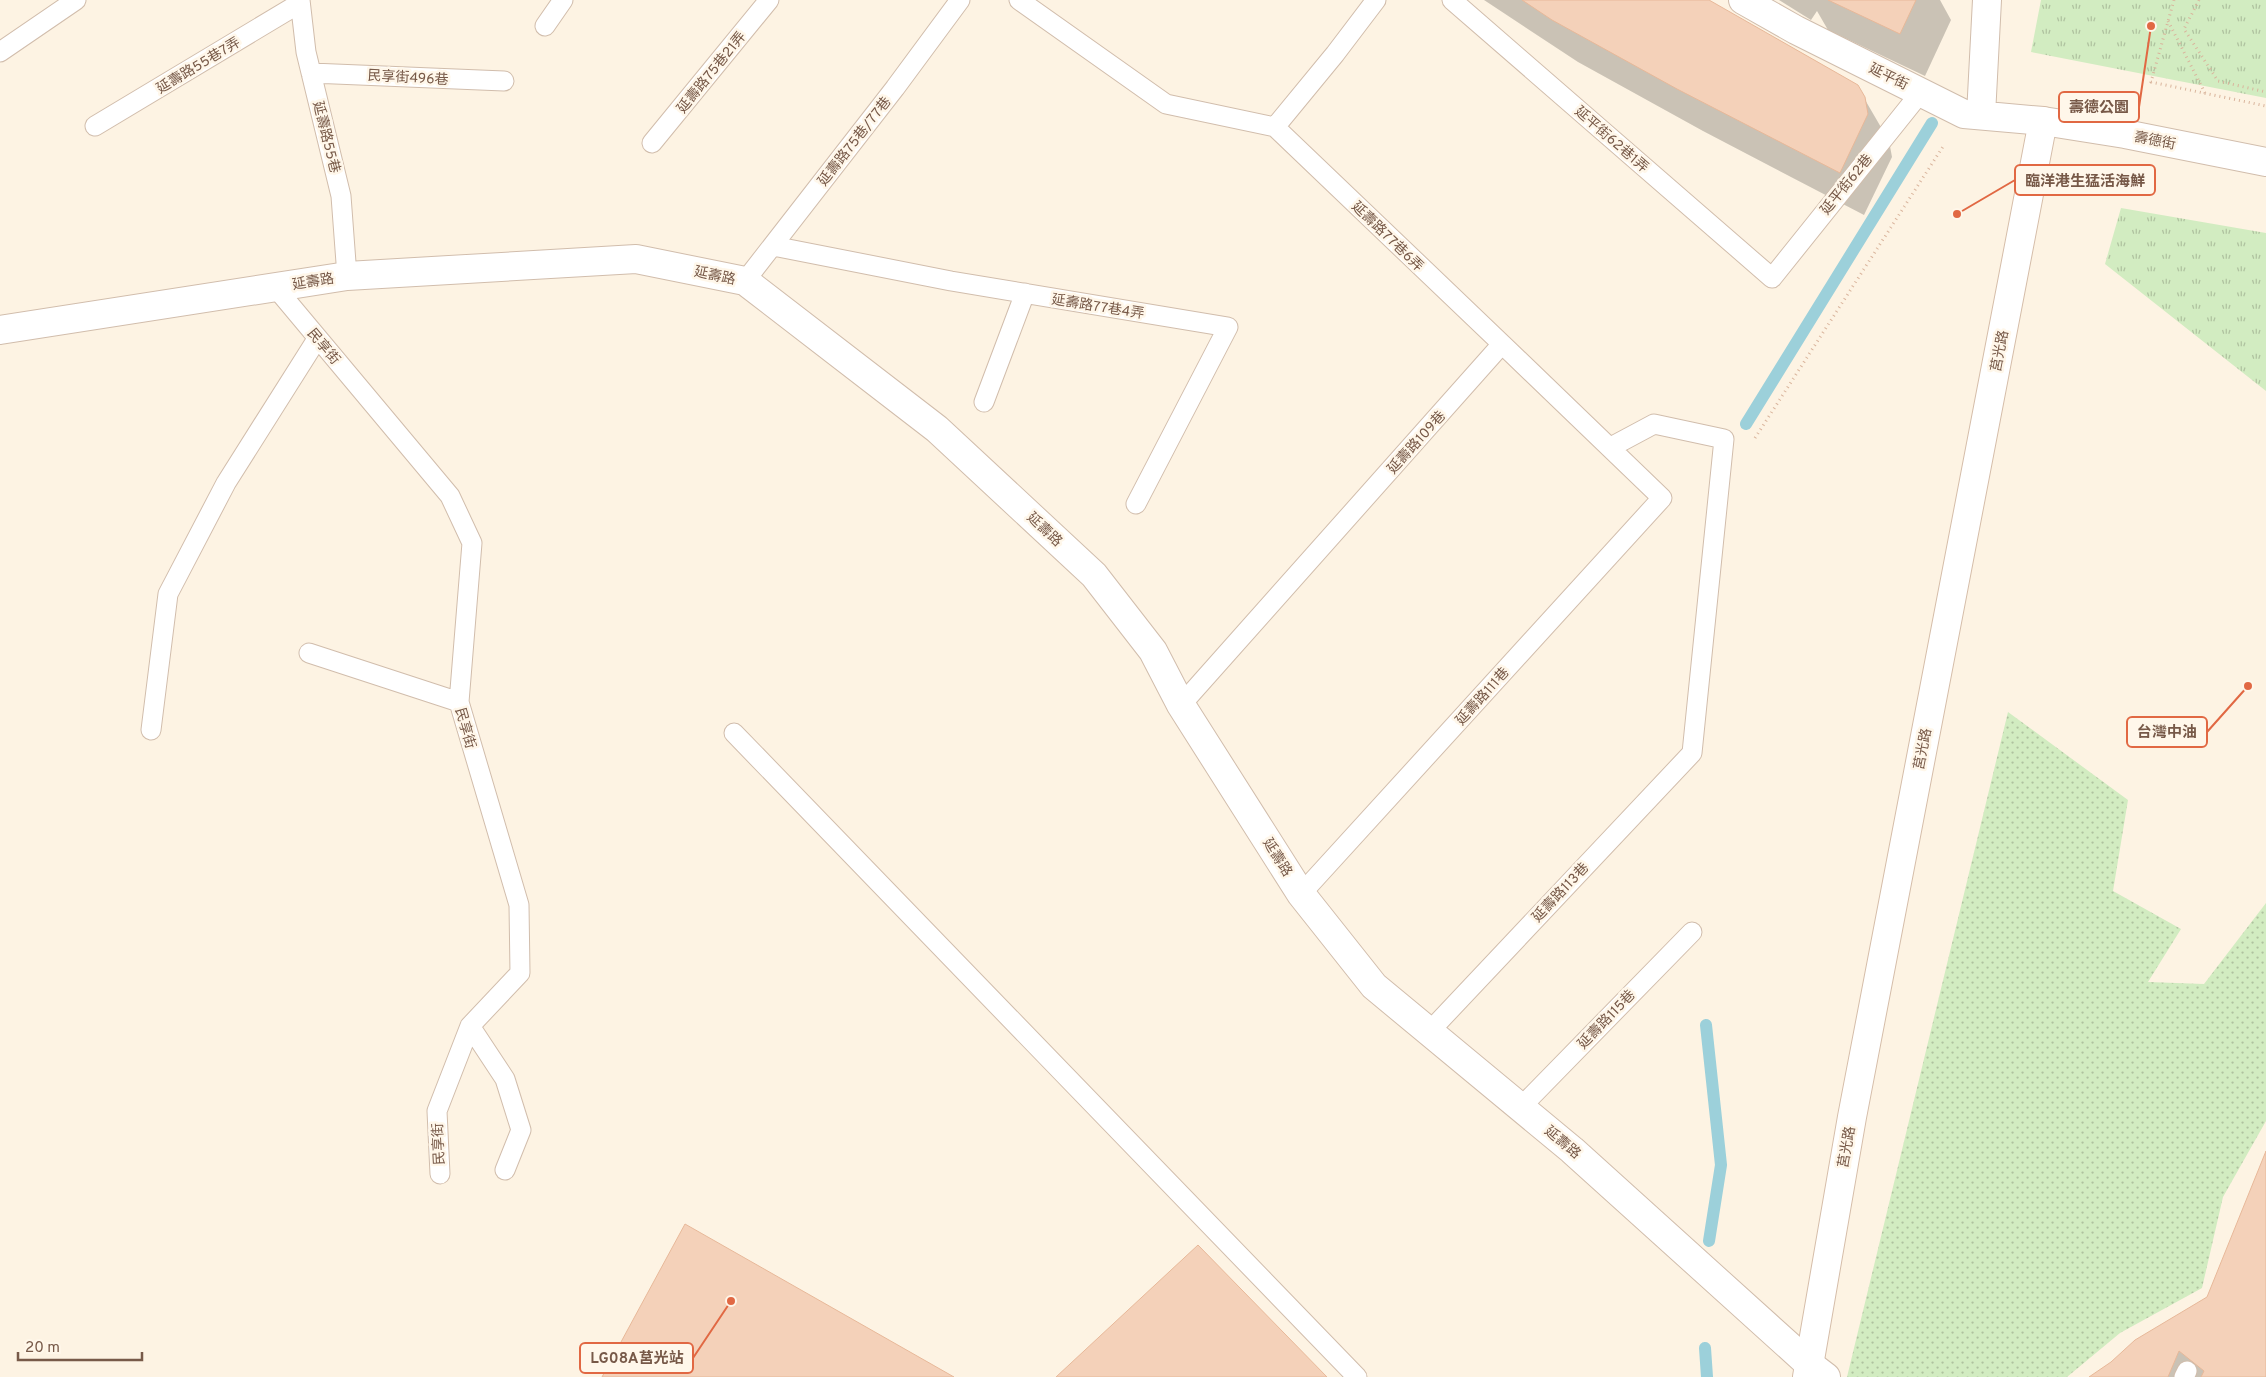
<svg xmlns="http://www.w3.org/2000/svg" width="2266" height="1377" font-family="Overpass,'Noto Sans TC',sans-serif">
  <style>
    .grass { fill: url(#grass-dots) }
    .park { fill: url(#park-tufts) }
    .shadow { fill: #0003 }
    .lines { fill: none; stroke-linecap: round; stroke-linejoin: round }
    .stream { stroke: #9cd0da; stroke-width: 12 }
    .building { fill: #f4d1b9; stroke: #e7b899 }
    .lane-casing { stroke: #d1bdac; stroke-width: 21 }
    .street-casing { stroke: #d1bdac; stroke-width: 30 }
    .secondary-casing { stroke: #d5bda9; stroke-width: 30 }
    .path { stroke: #d9b49c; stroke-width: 3; stroke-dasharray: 1 4; stroke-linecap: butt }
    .lane { stroke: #fff; stroke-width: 19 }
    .street { stroke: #fff; stroke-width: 28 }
    .secondary { stroke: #fff; stroke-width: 28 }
    .labels { text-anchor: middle; stroke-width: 5; stroke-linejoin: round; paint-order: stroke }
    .street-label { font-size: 14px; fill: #775948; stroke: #fff7ea }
    .leader { fill: none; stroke: #e16843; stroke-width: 2 }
    .callout-dot { fill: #e16843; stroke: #fff7ea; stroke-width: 2 }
    .callout { fill: #fff7ea; stroke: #e16843; stroke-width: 2 }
    .callout-label { font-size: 15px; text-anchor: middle; font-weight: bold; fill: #775948 }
  </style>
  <defs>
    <pattern id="grass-dots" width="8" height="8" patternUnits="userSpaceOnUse" patternTransform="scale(1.25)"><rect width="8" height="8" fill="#d2ecc1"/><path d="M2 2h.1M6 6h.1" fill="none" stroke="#afc29f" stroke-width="1.8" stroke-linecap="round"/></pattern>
    <pattern id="park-tufts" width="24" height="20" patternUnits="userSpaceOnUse" patternTransform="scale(1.25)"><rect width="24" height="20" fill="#d2ecc1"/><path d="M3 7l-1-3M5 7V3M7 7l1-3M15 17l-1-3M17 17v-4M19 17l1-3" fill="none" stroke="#afc29f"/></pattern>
  </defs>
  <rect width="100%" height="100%" fill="#fdf3e3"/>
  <path class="grass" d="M2008,712L2128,800L2113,891L2181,929L2148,982L2204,984L2266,903V1121L2223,1197L2202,1288L2120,1333L2067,1377H1847Z"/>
  <path class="park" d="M2041,0H2266V98L2031,52Z
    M2121,208L2266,233V391L2105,264Z"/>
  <path class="shadow" d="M1484,0H1707L1857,86L1889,141L1892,157L1864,215L1703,131L1578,62Z
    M1779,0H1940L1951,20L1925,76L1828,30L1817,11L1811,20Z
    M2266,1155V1377H2092L2208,1298Z"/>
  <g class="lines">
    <path class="stream" d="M1746,424L1932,123
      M1706,1025L1721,1165L1709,1241
      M1705,1348L1707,1377"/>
  </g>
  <path class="building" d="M1522,0H1709L1858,85L1865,97L1868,114L1840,173L1677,89L1552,20Z
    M1828,0H1916L1900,34Z
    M2266,1151V1377H2201L2204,1371L2179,1351L2168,1377H2089L2111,1362L2135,1340L2207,1297Z
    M685,1224L954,1377H602Z
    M1198,1245L1327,1377H1056Z"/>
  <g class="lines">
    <defs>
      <path id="lane" d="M300,0L306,52L341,196L347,276
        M1019,0L1166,104L1275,127L1335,54L1376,0
        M1452,0L1772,278L1921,92
        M545,26L563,0
        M0,52L76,0
        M311,73L504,81
        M95,126L300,3
        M1275,127L1502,344
        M652,143L769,0
        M773,246L951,281L1228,327L1136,504
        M745,281L895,88L960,0
        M276,288L450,496L472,543L459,702L519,905L520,973L470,1026L437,1111L440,1174
        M984,402L1025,293
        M309,653L459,702
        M1181,705L1502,344L1662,498L1301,894
        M151,730L168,594L226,483L317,339
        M734,733L1357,1377
        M470,1026L505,1079L521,1130L505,1170
        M1429,1032L1692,753L1724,439L1654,424L1611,447
        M1521,1107L1692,932
        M2184,1377L2187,1371"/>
      <path id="street" d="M1743,0L1796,30L1964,114L2043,121L2125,134L2266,162
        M1981,115L1987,0
        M0,330L347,276L636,259L745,281L937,429L1094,575L1153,651L1181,705L1301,894L1374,986L1572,1150L1809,1364L1826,1377"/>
      <path id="secondary" d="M1807,1377L1852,1117L2043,121"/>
    </defs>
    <use href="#lane" class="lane-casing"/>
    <use href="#street" class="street-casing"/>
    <use href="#secondary" class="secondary-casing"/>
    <path class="path" d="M2174,0L2151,82L2266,106
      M2199,0L2184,29L2218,81L2266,92
      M2168,21L2205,93
      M1755,438L1944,145"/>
    <use href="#lane" class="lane"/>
    <use href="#street" class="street"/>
    <use href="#secondary" class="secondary"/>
  </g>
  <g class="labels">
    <g class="street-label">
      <text transform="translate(198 65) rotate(-31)" y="5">延壽路55巷7弄</text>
      <text transform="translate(711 72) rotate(-51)" y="5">延壽路75巷21弄</text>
      <text transform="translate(1889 76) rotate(26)" y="5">延平街</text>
      <text transform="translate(408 77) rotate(3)" y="5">民享街496巷</text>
      <text transform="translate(327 137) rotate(76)" y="5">延壽路55巷</text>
      <text transform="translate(1612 139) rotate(41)" y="5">延平街62巷1弄</text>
      <text transform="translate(2155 140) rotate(11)" y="5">壽德街</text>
      <text transform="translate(854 141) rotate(-52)" y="5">延壽路75巷/77巷</text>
      <text transform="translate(1846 184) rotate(-51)" y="5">延平街62巷</text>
      <text transform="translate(1388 236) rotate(44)" y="5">延壽路77巷6弄</text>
      <text transform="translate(715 275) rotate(12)" y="5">延壽路</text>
      <text transform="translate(313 281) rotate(-9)" y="5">延壽路</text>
      <text transform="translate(1098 306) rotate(9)" y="5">延壽路77巷4弄</text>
      <text transform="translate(324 346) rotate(50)" y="5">民享街</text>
      <text transform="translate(1999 351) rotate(-79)" y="5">莒光路</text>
      <text transform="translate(1416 442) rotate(-48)" y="5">延壽路109巷</text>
      <text transform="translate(1045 529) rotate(43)" y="5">延壽路</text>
      <text transform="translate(1482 696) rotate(-48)" y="5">延壽路111巷</text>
      <text transform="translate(466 728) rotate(74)" y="5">民享街</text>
      <text transform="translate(1922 749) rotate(-79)" y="5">莒光路</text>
      <text transform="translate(1278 857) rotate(58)" y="5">延壽路</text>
      <text transform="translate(1560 892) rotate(-47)" y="5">延壽路113巷</text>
      <text transform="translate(1606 1019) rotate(-46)" y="5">延壽路115巷</text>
      <text transform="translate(1563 1142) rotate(40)" y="5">延壽路</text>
      <text transform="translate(438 1144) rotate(-93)" y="5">民享街</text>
      <text transform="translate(1846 1147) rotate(-80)" y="5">莒光路</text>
    </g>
  </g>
  <path class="leader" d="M2151 26L2139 107M1957 214L2015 180M2248 686L2207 732M731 1301L693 1358"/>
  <g class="callout-dot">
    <circle cx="2151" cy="26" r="5"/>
    <circle cx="1957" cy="214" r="5"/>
    <circle cx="2248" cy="686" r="5"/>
    <circle cx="731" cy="1301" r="5"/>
  </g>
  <g class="callout">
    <rect x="2059" y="92" width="80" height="30" rx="5"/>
    <rect x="2015" y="165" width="140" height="30" rx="5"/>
    <rect x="2127" y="717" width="80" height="30" rx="5"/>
    <rect x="580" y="1343" width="113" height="30" rx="5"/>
  </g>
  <g class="callout-label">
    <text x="2099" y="112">壽德公園</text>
    <text x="2085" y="186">臨洋港生猛活海鮮</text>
    <text x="2167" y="737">台灣中油</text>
    <text x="637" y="1363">LG08A莒光站</text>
  </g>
  <path d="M18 1352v8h124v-8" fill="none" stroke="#775948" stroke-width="2.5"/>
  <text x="25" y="1352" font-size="15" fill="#775948" stroke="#fff7ea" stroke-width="4" paint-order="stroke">20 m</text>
</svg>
